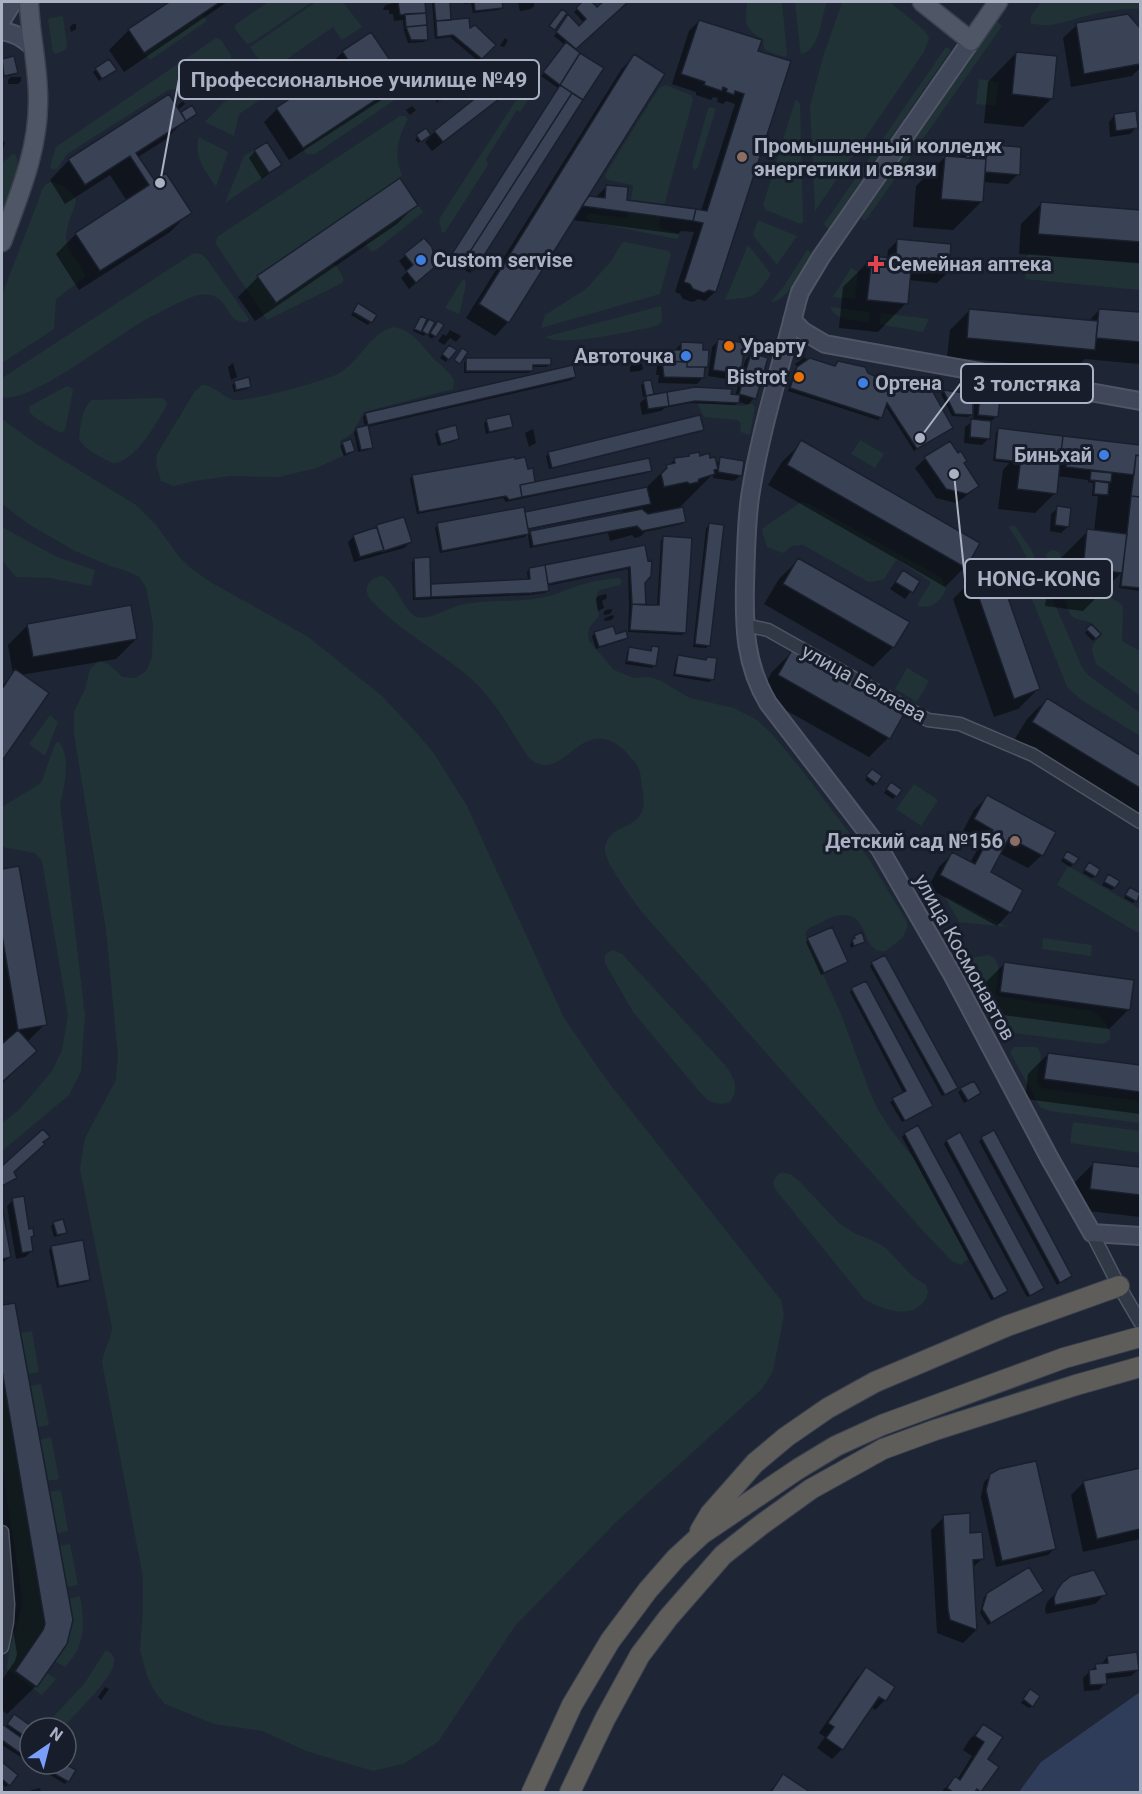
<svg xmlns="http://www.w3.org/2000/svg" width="1142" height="1794" font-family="Roboto,sans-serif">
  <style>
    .green { fill: #203236 }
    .water { fill: #2f3d5b }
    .shadow { fill: #0007 }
    .building { fill: #3a4356; stroke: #191f2c; stroke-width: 1.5 }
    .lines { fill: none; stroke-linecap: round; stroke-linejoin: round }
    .minor-casing { stroke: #4f5564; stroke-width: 15 }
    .secondary-casing { stroke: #4f5564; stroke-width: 20 }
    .primary-casing { stroke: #3b414f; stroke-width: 21 }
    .trunk-casing { stroke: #3c4250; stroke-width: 22 }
    .minor { stroke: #313846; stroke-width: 12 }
    .secondary { stroke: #3f4759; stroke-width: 16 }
    .primary { stroke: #4f5766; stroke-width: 18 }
    .trunk { stroke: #5e5d5a; stroke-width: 20 }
    .education-dot { fill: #8d6e63; stroke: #171d2a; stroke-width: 2 }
    .shop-dot { fill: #3f7fe0; stroke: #171d2a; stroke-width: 2 }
    .health-dot { fill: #e0444e; stroke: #171d2a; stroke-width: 2 }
    .food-dot { fill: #e8710a; stroke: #171d2a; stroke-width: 2 }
    .labels { text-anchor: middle; stroke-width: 6; stroke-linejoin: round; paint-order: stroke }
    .poi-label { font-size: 20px; font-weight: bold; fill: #abb2c3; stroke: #171d2a; text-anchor: start }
    .street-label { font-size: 20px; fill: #abb2c3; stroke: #171d2a }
    .leader { fill: none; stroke: #abb2c3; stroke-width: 2 }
    .callout-dot { fill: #abb2c3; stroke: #171d2a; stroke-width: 2 }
    .callout { fill: #171d2a; stroke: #abb2c3; stroke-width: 2 }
    .callout-label { font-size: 21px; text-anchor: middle; font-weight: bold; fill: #abb2c3 }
  </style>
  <rect width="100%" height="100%" fill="#1e2635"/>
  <path class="green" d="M268,2H312L251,43L247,44L235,29V25Z
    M316,2H343L362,27L342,40L333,27L268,72L250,47Z
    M747,2H782L787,55L785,57L767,51L764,48L763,39C742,28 746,22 747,2Z
    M795,2H827C821,17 820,51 801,54L800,49Z
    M842,2H890L924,30L929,38L924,52L815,211L810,106L823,57Z
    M1041,2H1140V9C1120,8 1098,13 1078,18C1062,23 1048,28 1030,23L1031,16Z
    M202,14L207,21L150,60L144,53Z
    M63,16L67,45L65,50L56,54L53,52L48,20L50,18Z
    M997,22L1002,26L866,220H863L861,217Z
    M216,38L221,40L231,55V58L229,63L208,85L168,90L67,154L57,169H52L50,166L56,147Z
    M946,47L951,50L829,228H827L824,224Z
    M979,79L999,82L996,106L976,104Z
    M404,81L405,89L402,95L315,154H306L303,148Z
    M531,81L539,83L520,112L517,110L486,159L488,165L445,232H442L439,221L441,216L524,88Z
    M249,84L260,100L239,114L234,136L205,122L223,103Z
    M666,85L691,95L693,100L659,224L660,228L677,233L679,236L677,239L591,222L585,217L589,213L625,218L628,216L633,188L632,185L608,180L605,177L606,173L659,88Z
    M797,100L800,104L803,216V222L800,224L766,210L763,205L795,101Z
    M710,107L715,109V112L698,167L695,170L692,166L708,109Z
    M400,116H405L408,119C398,137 393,156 402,175L400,178L257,276L334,262L343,277V282L340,284L267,320L216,244L217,237Z
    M199,137L228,152L216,187C206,172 193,157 199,137Z
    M254,150L269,173L225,203L244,156Z
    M15,154C25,172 8,199 2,217V161C8,161 9,155 15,154Z
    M51,182C63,184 71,189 76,200C74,213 63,229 67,243C70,255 83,264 85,277L56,299L54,329L2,363V295L43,188L46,184Z
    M418,205L423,211L422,213L380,247L374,251H371L364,242Z
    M758,220L797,236L777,265L753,235Z
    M625,242L668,251L671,254L660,294L541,328L545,315L586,289L611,261L622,243Z
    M748,245L771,274C755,299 754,297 725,300Z
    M807,250L812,253C804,266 787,302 771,302L784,286Z
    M194,253L201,254L206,258L249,319L247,322C222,325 232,287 195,296C184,299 156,314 145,320C117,335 29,405 2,397V378Z
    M1028,253L1140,264V290L1025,279Z
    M851,268L858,272L855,299L833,297Z
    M463,279L465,280L466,284L460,312L458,314L445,308Z
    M661,306L662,321L658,325L648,328C626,332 563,347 545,337Z
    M830,307L870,312L869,323C855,320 836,321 830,307Z
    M881,313L929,319L923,332L879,324Z
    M393,327C413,330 421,345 434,359C442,366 449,372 454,380L453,389L364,412L355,428L353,433L340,441L343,456L316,468L279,477L230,476L194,481L174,486L161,481L156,464L157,454L195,391L202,385C215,385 223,398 235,400C248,402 330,380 341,372C359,361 372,332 393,327Z
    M67,386L72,388L73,391L65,430L61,433C55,429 32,418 29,411C29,410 30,408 30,406Z
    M162,398L165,400L167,405C156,423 136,462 113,463C101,457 86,451 79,439C81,425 81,409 92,400Z
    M699,403L745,406L747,403L753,404L755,407L750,434L748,435L741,432L740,422L737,420L704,417L698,405Z
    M2,419L35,443L136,505L156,525L180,558L193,570L212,583L307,636L382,696L414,730L433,752L467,806L564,1018L606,1079L781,1300L784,1315L773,1371L762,1389L616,1522L515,1626L438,1742L403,1764L373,1771L306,1751L263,1731L214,1724L165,1704L155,1692L147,1676L140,1650L143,1609V1577L102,1362C104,1349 110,1341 112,1328L80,1169L85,1138L116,1080L118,1056L106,930L74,734V712L85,689L90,669L99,661C110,662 115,671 123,677L136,678L147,670L152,656L153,624L146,587L139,577L129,572L108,565L75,551L30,525L2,504Z
    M860,440L884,454L875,468L851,454Z
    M801,502L810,504L942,578L946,589C941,601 931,611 917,605L930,584V581L897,560L895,562L884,579L872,582L867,581L803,545L792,546L783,553L767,547L762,531L763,528Z
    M1012,526H1015L1031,549L1082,667L1088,675L1140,713V736L1080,699L1067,687L1023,576L1027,558L1018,541L1008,527Z
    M2,527L57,557L95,570L91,586L50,578L16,577L2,560Z
    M1053,550L1059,552C1062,560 1064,571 1069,578C1083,595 1110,592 1123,606L1122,641L1140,651V696L1096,664L1092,651L1093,645L1102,634L1092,623L1074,618L1070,614L1047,558L1046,554Z
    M382,576C396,581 404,613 417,617C429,621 449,607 461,605C486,599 513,603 539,598C552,596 562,592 574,587C588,582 604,579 619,578L622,581L620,585L600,590L597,593L596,601L599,616L589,628L588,634L589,641L614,670L634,678L649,677L661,681L690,698L734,708L757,720L772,734L801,769L869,859L907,922C908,937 897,942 886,951C855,956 876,892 818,924C811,927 807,928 805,935L841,1014L869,1090L877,1108L889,1127L915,1160L966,1254L968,1259L961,1265L953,1262L924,1232L641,911C632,898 608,867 605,852C604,846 607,840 611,835C618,828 630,826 638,818C646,809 644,798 642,787C641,781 641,774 639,769C638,765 634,761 631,758C621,745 606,733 588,741C568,749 552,779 528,757C510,729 494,698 468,676C441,653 409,636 383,612C379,608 373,603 370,599C362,588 370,577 382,576Z
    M907,668L929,681L917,702L895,689Z
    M50,715L58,722L45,756L29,744Z
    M59,742C71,757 65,786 60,803L85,1016L81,1071L69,1095L2,1151V1123L19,1110L52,1071L62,1050L68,1015L42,861L35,853L2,847V807L41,783L54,747L56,743Z
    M914,784L938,800L921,826L896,809Z
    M1068,866L1140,909V934L1057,885Z
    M944,895L1007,927L959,922Z
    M1043,938L1092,945L1091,956L1042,949Z
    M612,950L622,954L726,1066C734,1079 740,1088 730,1102L721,1104L709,1101L697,1089L633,1012L605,963V955Z
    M989,955C1004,962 997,978 996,992L999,996L1093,1011C1104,1016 1121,1042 1101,1044L1015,1033L1003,1030L995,1024L967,968L966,962L969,958Z
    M1014,1047H1035L1038,1048L1041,1055L1037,1082L1042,1088L1140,1101V1123L1050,1111L1040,1107L1010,1052Z
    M1073,1122L1140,1131V1153L1070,1143Z
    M783,1173L790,1174L799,1181L839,1223L854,1233L878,1243L887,1249L912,1276L926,1285L928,1293C919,1322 884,1311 864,1299L775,1189L773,1182L778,1174Z
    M32,1331L39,1372L28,1374L20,1333Z
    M2,1371L45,1624L43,1630L15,1671L37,1686L47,1673L56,1679L42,1695L7,1669C8,1645 20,1623 22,1599L2,1466Z
    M41,1384L49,1425L38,1427L30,1386Z
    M51,1437L59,1479L47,1481L40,1440Z
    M61,1490L68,1531L57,1533L49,1492Z
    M70,1544L78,1585L67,1587L59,1546Z
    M80,1596C85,1625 86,1645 65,1667L55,1661L69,1599Z
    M106,1650L112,1654C114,1658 115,1659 114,1663C112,1679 74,1715 63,1728H45L55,1715L84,1684Z"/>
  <path class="water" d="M1140,1692V1792H1019L1041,1762Z"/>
  <path class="shadow" d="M171,2H227L124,72L109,50L129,30Z
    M397,2H423L427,39L424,42L408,43L404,31L403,20L394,21L393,14H389V10H384L383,8L386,5Z
    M432,2H448L450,21L494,45L478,61L450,37L435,39Z
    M464,2H501L502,8L499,10L473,13L471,3L464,4Z
    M518,2H534V6L531,9L520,11Z
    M584,2H589L597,10L605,2H626L573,50L602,68L470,273L449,260L558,88L541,76L565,45L554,36L566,19L579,28L584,23L574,12Z
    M699,21L756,52L715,292L705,301L698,299L693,302L683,299L680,294L675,292L694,232L681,231L678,234L572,220L508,322L495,336L466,318L621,70L634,56L586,197L595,198L607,186L625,202L701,211L735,104L726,101L723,104L717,102L718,98L713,97L711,100L696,95V92L672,84L689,31Z
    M73,24H76V29L71,32L70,27Z
    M1077,25L1140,30V68L1132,76L1071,87L1063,38Z
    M505,38L508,40L504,47L500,46Z
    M343,52L402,81L389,95L289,160L264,122L277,109L334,72L329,65Z
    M1016,53L1052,98L1023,127L984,123L988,82Z
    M13,58L16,72L11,77H21V81L18,84H8V80L13,75L2,77V60Z
    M108,61L112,72L99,81L93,72Z
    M438,91L443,98L436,103V93Z
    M497,98L487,108L432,151L425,142L430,137L429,135L418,143L415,139L426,130L430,136L435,132Z
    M183,101L185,104L178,110L181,114L191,107L193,116L182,123L165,140L138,157L154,183L190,212L170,232L79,290L56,254L76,234L127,201L110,175L65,204L50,180L69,160L176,107Z
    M412,106L416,110L410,115L406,110Z
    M1115,115L1136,128L1130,134L1110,137L1109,122Z
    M2,141L5,142L2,153Z
    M968,144L1018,174L1008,184L983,182L982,201L953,230L913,227L916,186L945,157L958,158V154Z
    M255,151L280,165L262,179L249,158Z
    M417,204L397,224L255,321L238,297L258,277Z
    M1041,204L1140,211V263L1019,254L1021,224Z
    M424,240L428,272L409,289L401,278L407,272L399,261Z
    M898,240L947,273L937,283L909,280L906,303L878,332L839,328L843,287L872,258L887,259L888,250Z
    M356,308L375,315L368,325L351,315Z
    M970,310L1088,322L1099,310L1140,314V364L1085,359L1074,369L947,357L950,330Z
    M421,317L433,323L424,336L413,331Z
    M436,326H442L432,339L428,336Z
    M450,330L461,336L456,342L450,338L444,345L438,341L443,334L446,336Z
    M719,340L739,373L733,380L708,376L712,347Z
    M681,344L707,367L703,371V377L697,384L658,383L659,375H656L658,358L664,351L675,350Z
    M446,349L448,359L446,362L440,358Z
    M753,350L760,352L754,398L748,405L739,402L735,405L691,403L665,408L661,411L642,415L640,403L648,396L643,397L641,385L644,383L650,382L652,396H735L745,361Z
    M805,357L808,362L867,374L889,393L949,430L914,451L885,405L881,417L878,420L788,391L794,371L798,368L795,364Z
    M467,359L549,365L546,367H532L529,373H464V362Z
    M233,363L237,377L231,380L228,367Z
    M633,364H642L643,369L640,371L630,372V367Z
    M574,377L572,380L367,427L371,447L368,450L358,452L354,432L357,429L365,427L363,417L366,414Z
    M235,383L250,386L247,389L234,392L232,385Z
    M944,392L971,396V411H974V404L981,398L996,416L990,423L989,438L982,445L964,443L965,427L973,421L974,412L968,417L952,416L941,394Z
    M487,420L511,427L508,429L486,434L484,423Z
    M533,429L536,443L529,447L525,433Z
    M702,430L699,432L549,469L546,456L549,453Z
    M999,430L1140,447V591L1119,588L1121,573L1083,611L1045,606L1050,569L1088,531L1094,532L1098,496H1092L1093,483L1088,482V480L1057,476L1055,493L1035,513L998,509L1003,470L1009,463L993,461L996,432Z
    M438,431L458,439L455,441L438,446L435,434Z
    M802,442L965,567L945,587L768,485L782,462Z
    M343,443L353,451L350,454L344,456L340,446Z
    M950,443L977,486L967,495L956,503L936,498L915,468L925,459Z
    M699,458L709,459L716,464L721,459L741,475L734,481L713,478V474L677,510L685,522L682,524L645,532L641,536L635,538L632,535L610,541L608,533L530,548L528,535L531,533L619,515L623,511L527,530V534L525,537L440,553L435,528L438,525L524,514L645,489L674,460Z
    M650,470L647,473L506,502L503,498L417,514L410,479L412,476L526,471L534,484Z
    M1058,508L1068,526L1061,533L1050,531L1051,514Z
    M709,525L708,645L706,648L693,647L706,528Z
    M377,526L410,542L404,548L354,562L348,542L354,536L374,530Z
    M664,537L684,633L682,635L628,632L629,608L628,569L547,586L548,590L545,593L528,595L413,600L412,562L414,559L429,585L528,580L527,572L530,569L644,547V606L657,607L661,540Z
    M799,559L893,647L873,667L764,604L779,579Z
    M903,572L918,581L905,599L890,589Z
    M973,579L1038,689L1018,709L994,717L953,599Z
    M606,594L607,598L602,601L604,608L598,611L596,599L598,596Z
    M612,609V611L610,614L604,615L603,613L606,610Z
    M613,615L614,617L611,620L605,621L604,619L607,617Z
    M28,625L136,639L116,659L21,675L47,693L2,758V686L13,674L8,645Z
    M1091,626L1099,634L1093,641L1085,633Z
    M595,633L615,636L626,637L624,640L596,649L592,636Z
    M652,647L655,665L652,668L625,664L627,652L630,649L649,653Z
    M792,652L888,738L869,757L759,695L772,672Z
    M678,657L704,661L707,658L712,680L709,682L673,676L676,660Z
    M1047,699L1140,757V820L1013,742L1027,719Z
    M869,773L876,783L873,786L865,780Z
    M889,787L900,790L893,799L884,793Z
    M987,797L1042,855L1028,868L999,853L989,873L1010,912L997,926L928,888L939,867L952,854L970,863L981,843L962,833L974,810Z
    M1067,853L1073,864L1070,867L1061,861Z
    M1086,867L1095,876L1092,878L1083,873Z
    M18,868L45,1024L27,1042L35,1051L2,1084V871Z
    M1106,879L1114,888L1112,890L1102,885Z
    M1127,892L1136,901L1133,903L1124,898Z
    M855,937L864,941L851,948L850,944Z
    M808,939L846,962L821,975L806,942Z
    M872,963L953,1090L942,1096L870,966Z
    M1004,964L1129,1009L1109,1029L981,1012L984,984Z
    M852,990L928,1108L902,1122L890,1102L904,1094L850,992Z
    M1048,1054L1140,1066V1114L1025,1099L1028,1074Z
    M961,1090L980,1093L964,1103L958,1092Z
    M993,1132L1071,1276L1057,1285L979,1141Z
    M905,1134L1006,1291L1004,1294L991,1300L902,1137Z
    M946,1141L1042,1288L1040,1291L1027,1297L944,1144Z
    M1094,1163L1140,1169V1217L1071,1209L1074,1183Z
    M13,1200L28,1231L33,1236L30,1239L32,1251L25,1257L16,1259L7,1206Z
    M2,1213L10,1257L2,1263Z
    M54,1223L65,1232L62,1235L54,1237L51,1226Z
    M52,1247L89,1280L86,1282L57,1288L49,1250Z
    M14,1304L71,1620L36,1686L7,1714L2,1710V1680L15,1661L17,1654L2,1564V1307Z
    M1140,1469V1539L1083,1552L1071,1495L1084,1482Z
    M991,1475L1054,1549L1048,1555L996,1567L981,1497L984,1482Z
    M944,1517L983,1558L972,1568L976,1630L963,1643L937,1633L931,1530Z
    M1071,1578L1105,1594L1095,1604L1046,1614L1045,1609L1047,1602Z
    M1039,1593L988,1625L980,1613L984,1597L988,1594Z
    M1107,1657L1138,1670L1131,1676L1105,1679V1683L1099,1690L1084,1691L1083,1678L1096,1666L1101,1665Z
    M866,1669L885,1700L875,1710L871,1707L842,1749L832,1759L817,1748L825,1737L819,1733L856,1679Z
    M105,1687L109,1689L101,1700L98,1697Z
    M1028,1694L1032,1706L1029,1708L1021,1703Z
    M11,1719L31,1728H30V1739L27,1743L30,1745V1763L2,1745V1726L5,1728Z
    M983,1726L986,1760L997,1768L979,1792H941L955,1778L957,1780L972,1756L963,1750L970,1739Z
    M2,1764L16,1775L6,1787L2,1784Z
    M32,1764H63L73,1771L65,1784Z
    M784,1776L808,1792H769Z
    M40,1788L41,1792H29L32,1790Z"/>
  <path class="building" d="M169,2H220L144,53L128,29Z
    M398,2H425L426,13L400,15Z
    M434,2H450L451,20L436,21Z
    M474,2H502L503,8L475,11Z
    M582,2H592L597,7L603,2H628L576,49L556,32L568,14L579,26L586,19L576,8Z
    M562,9L567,13L555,30L549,26Z
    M426,13L427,25L406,27L405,14Z
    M1128,14L1140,28V64L1084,74L1076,23Z
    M469,18L470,28L475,25L496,45L482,59L453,35L437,37L436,21Z
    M699,20L762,40L758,51L791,61L716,292L709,290L704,293L693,289L690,284L684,282L703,223L693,221L696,209L707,211L744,94L735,91L734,95L726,92L727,89L723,87L722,91L704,85L705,82L681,74Z
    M427,25L428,40H411L406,27Z
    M371,32L404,81L303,148L276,108L348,60L342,51Z
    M566,42L580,53L560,85L543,72Z
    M1016,52L1057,56L1053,99L1012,94Z
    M580,53L604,68L583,100L560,85Z
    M634,54L665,74L509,323L479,304Z
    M14,56L18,73L4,76L2,59Z
    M109,59L117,70L102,79L95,68Z
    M492,85L503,92L499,99L443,142L434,131Z
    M560,85L572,93L462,264L450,257Z
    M438,89H447L448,96L438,102Z
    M572,93L583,100L474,271L462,264Z
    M169,94L186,121L136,153L155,181L166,173L192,213L100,271L75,233L149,185L130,156L85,185L68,159Z
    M192,105L197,114L186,121L181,112Z
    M1136,111L1138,128L1116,131L1114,114Z
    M426,128L431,135L421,142L416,135Z
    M267,142L282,165L269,173L254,150Z
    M967,143L1021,147L1020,175L985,172L986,159L966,158Z
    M945,156L986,159L983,202L941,199Z
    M400,178L418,205L276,303L257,276Z
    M606,185L628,187L627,200L696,209L693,221L582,206L589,196L605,198Z
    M1041,202L1140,210V242L1038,234Z
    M424,238L432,247L436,266L416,283L406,271L413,265L404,254Z
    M897,239L951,244L949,273L911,270L912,260L896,259Z
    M872,256L912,260L908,304L867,300Z
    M358,303L377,315L372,323L353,312Z
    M969,309L1098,321L1095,350L967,338Z
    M1099,309L1140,312V342L1096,338Z
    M421,316L427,319L421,332L414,329Z
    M429,319L435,322L428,335L422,331Z
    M438,321L444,325L436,337L430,333Z
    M718,339L745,343L741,374L713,370Z
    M681,342L703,343V350H709L708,367H687V362L664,361V350H681Z
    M449,345L457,350L449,360L442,354Z
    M462,348L468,352L460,364L454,360Z
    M751,353L768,358L756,399L739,394Z
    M466,358H551V365H533V371H466Z
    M810,358L835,366L838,361L865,367L868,373L880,379L883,375L895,382L892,389L904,382L908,387L925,378L953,428L917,449L887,403L882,418L790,388L797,367Z
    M662,361L687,362V367H705L704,378L664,377Z
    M573,365L576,377L368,425L365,413Z
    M249,377L251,387L236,390L234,381Z
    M651,380L654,394L646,396L643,381Z
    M695,387L732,389L731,394L740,395L739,403L695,401L669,406L667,392Z
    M943,390L973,394V415L955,414Z
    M667,392L669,406L648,409L646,396Z
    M980,396L1000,398L998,417L978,415Z
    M510,414L513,427L489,432L486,419Z
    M700,415L704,430L552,468L548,452Z
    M971,419L991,421L990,439L970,437Z
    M368,425L373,448L361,450L356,428Z
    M456,425L459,439L441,444L437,430Z
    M998,428L1063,436L1061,453L1022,449L1020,462L995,459Z
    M1063,436L1140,445V456L1136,455L1134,475L1066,467L1067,454L1061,453Z
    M351,439L355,451L346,454L342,442Z
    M801,440L980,543L966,568L787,465Z
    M950,441L958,453L961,451L967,461L964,463L979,486L967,494L946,489L924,457Z
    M1022,449L1061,453L1057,494L1017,489Z
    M699,452L700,456L709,453L710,458L715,457L718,469L714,470L715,474L699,479L698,482L690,484L687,482L664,487L661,474L667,468L666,465L675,463L674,458L689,456V454Z
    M1136,455L1140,456V497L1131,496Z
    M515,457V459L525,457L528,469L533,468L535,482L520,485L522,497L509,500L506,496L419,512L412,475Z
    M720,457L744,461L742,476L718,472Z
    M649,458L652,471L522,497L520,485Z
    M1091,471L1112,473L1111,482L1090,480Z
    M1095,481L1109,483L1108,495L1094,494Z
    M647,487L651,504L528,529L525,512Z
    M1131,496L1140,497V588L1121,586Z
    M1057,506L1071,508L1069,527L1055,525Z
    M524,507L529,534L442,551L437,523Z
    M683,507L686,522L642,531L637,526L533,546L530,531L642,509L648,514Z
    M404,517L412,542L384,551L376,525Z
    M709,523L724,525L710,646L695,644Z
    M377,527L384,550L360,557L353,535Z
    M1087,529L1127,534L1122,573L1083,568Z
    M663,536L692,538L686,633L630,630L632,604L659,605Z
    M645,545L648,561L652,560L651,576L645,583L646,605L632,604L630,567L548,584L545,565Z
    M430,557L431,597L415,598L414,558Z
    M798,558L910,622L894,648L783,584Z
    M545,565L549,591L532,593L431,597V584L530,579L529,568Z
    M998,569L1040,689L1014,699L972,578Z
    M903,570L920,581L913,593L895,582Z
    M131,605L137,639L33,657L27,624Z
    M1091,624L1101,634L1096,639L1086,629Z
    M613,626L616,634L626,631L628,638L599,647L594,632Z
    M652,646L659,647L656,666L627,661L629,647L651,651Z
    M792,650L904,714L890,739L778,675Z
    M678,655L706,660L707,657L717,658L714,680L675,674Z
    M15,669L49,693L2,761V689Z
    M1047,698L1140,755V788L1032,722Z
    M872,769L882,776L877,784L866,776Z
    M891,782L902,790L897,797L886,789Z
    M987,795L1056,832L1043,856L1009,838L991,872L1023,890L1011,913L940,875L952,852L975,864L993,830L974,819Z
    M1067,851L1079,858L1074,865L1063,858Z
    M1089,862L1100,869L1096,877L1084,870Z
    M19,866L47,1025L18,1030L2,935V869Z
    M1108,874L1120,881L1115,888L1104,882Z
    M1130,887L1140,893L1137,902L1125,895Z
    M832,927L848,962L824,973L807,938Z
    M862,932L865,942L854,946L852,940L855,938L854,936Z
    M885,955L958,1088L945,1095L871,962Z
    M1004,962L1134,980L1130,1010L1000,992Z
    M866,981L933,1106L905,1121L892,1098L906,1091L851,988Z
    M18,1030L37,1051L2,1082V1044Z
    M1048,1053L1140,1065V1092L1044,1079Z
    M974,1081L981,1093L968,1101L960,1088Z
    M918,1125L1008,1291L994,1299L904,1133Z
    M43,1129L50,1137L43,1142L45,1144L14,1172L17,1178L2,1186V1166Z
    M994,1130L1072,1276L1060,1283L981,1137Z
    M960,1132L1044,1288L1030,1296L946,1140Z
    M1093,1162L1140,1167V1195L1090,1189Z
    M24,1196L29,1229L33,1228L34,1236L31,1237L33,1251L22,1253L12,1198Z
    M2,1205L11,1257L2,1259Z
    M63,1219L67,1233L57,1235L53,1222Z
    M83,1240L90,1280L59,1286L51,1246Z
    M15,1303L73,1620L67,1644L37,1687L15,1671L43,1630L45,1624L2,1371V1305Z
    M1036,1461L1056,1549L1002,1561L986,1490L990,1474L999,1469Z
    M1140,1468V1529L1097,1539L1083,1481Z
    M970,1513V1533L982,1532L984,1559L973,1560L977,1630L950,1620L948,1610L943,1515Z
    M1029,1567L1044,1591L991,1623L982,1609L987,1593Z
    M1094,1570L1107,1595L1055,1605L1054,1598L1057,1590L1062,1583L1071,1576Z
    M1137,1652L1139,1670L1106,1674L1107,1684L1090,1685L1089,1670L1096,1669L1095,1664L1108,1663L1107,1656Z
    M866,1667L895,1687L886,1701L879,1697L843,1750L826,1738L834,1727L828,1723Z
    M1030,1689L1040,1696L1033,1707L1023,1699Z
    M14,1714L34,1728H30V1740L7,1724Z
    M2,1724L30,1744V1760L2,1740Z
    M983,1724L1003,1737L988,1759L999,1767L981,1792L977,1789L975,1792H953L947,1788L955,1776L960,1780L984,1742L975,1736Z
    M2,1762L18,1775L10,1786L2,1779Z
    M37,1764H65L76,1770L69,1782Z
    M783,1774L810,1792H771Z"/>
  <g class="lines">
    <defs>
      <path id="minor" d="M745,625L768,630L928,720L960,724L1033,755L1140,822
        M1092,1233L1119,1286L1140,1322
        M2,1532L8,1604L7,1622L2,1647"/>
      <path id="secondary" d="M2,20L13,2
        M2,31C15,33 23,38 33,47
        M971,41L821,257L800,292L797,302C781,367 760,431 750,497C746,526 746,555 745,584C744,628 745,664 768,703L880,849L952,974L1050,1159L1092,1233L1140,1236
        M792,320L803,331L825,344L1140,401"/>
      <path id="primary" d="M922,2L971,41L998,2
        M2,242C18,197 38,152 38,103C39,69 30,36 29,2"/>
      <path id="trunk" d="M700,1531L710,1514L755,1463L786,1437L828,1408L875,1382L1007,1326L1119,1286
        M532,1792L572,1705L610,1641L648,1590L676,1558L702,1534L798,1469L836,1446L882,1425L1064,1358L1140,1337
        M570,1792L605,1719L640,1655L668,1618L723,1555L761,1525L811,1489L883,1449L935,1430L1076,1385L1140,1367"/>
    </defs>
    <use href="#minor" class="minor-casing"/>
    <use href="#secondary" class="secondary-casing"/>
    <use href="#primary" class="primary-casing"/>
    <use href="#trunk" class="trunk-casing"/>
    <use href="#minor" class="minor"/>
    <use href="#secondary" class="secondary"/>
    <use href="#primary" class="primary"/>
    <use href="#trunk" class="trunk"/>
  </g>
  <g class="education-dot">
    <circle cx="742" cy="157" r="6"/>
    <circle cx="1015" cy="841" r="6"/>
  </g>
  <g class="shop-dot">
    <circle cx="421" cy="260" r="6"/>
    <circle cx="686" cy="356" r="6"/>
    <circle cx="863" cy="383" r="6"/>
    <circle cx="1104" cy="455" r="6"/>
  </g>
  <path class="health-dot" d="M873 255h6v6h6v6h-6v6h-6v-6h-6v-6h6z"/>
  <g class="food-dot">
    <circle cx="729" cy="346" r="6"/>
    <circle cx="799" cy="377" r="6"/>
  </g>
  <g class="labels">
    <g class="poi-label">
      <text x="754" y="153">Промышленный колледж<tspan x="754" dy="23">энергетики и связи</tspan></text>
      <text x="433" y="267">Custom servise</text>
      <text x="888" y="271">Семейная аптека</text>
      <text x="741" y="353">Урарту</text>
      <text x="674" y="363" text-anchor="end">Автоточка</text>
      <text x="787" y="384" text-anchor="end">Bistrot</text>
      <text x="875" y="390">Ортена</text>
      <text x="1092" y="462" text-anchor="end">Биньхай</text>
      <text x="1003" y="848" text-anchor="end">Детский сад №156</text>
    </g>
    <g class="street-label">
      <text transform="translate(864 683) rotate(29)" y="7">улица Беляева</text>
      <text transform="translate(965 957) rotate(61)" y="7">улица Космонавтов</text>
    </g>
  </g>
  <path class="leader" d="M160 183L179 79M920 438L961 383M954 474L965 579"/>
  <g class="callout-dot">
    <circle cx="160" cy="183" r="6"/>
    <circle cx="920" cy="438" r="6"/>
    <circle cx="954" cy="474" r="6"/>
  </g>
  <g class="callout">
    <rect x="179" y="60" width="360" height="39" rx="6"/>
    <rect x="961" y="364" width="132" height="39" rx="6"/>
    <rect x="965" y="559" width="147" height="39" rx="6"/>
  </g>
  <g class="callout-label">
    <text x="359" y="87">Профессиональное училище №49</text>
    <text x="1027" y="391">3 толстяка</text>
    <text x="1039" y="586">HONG-KONG</text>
  </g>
  <rect width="1142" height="1794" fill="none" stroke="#abb2c3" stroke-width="6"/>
  <g transform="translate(48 1746) rotate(35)"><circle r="28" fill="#171d2a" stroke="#525967" stroke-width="1.5"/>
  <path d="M0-4.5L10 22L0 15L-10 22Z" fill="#7a9ffa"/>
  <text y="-9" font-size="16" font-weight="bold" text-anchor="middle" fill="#abb2c3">N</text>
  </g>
</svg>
